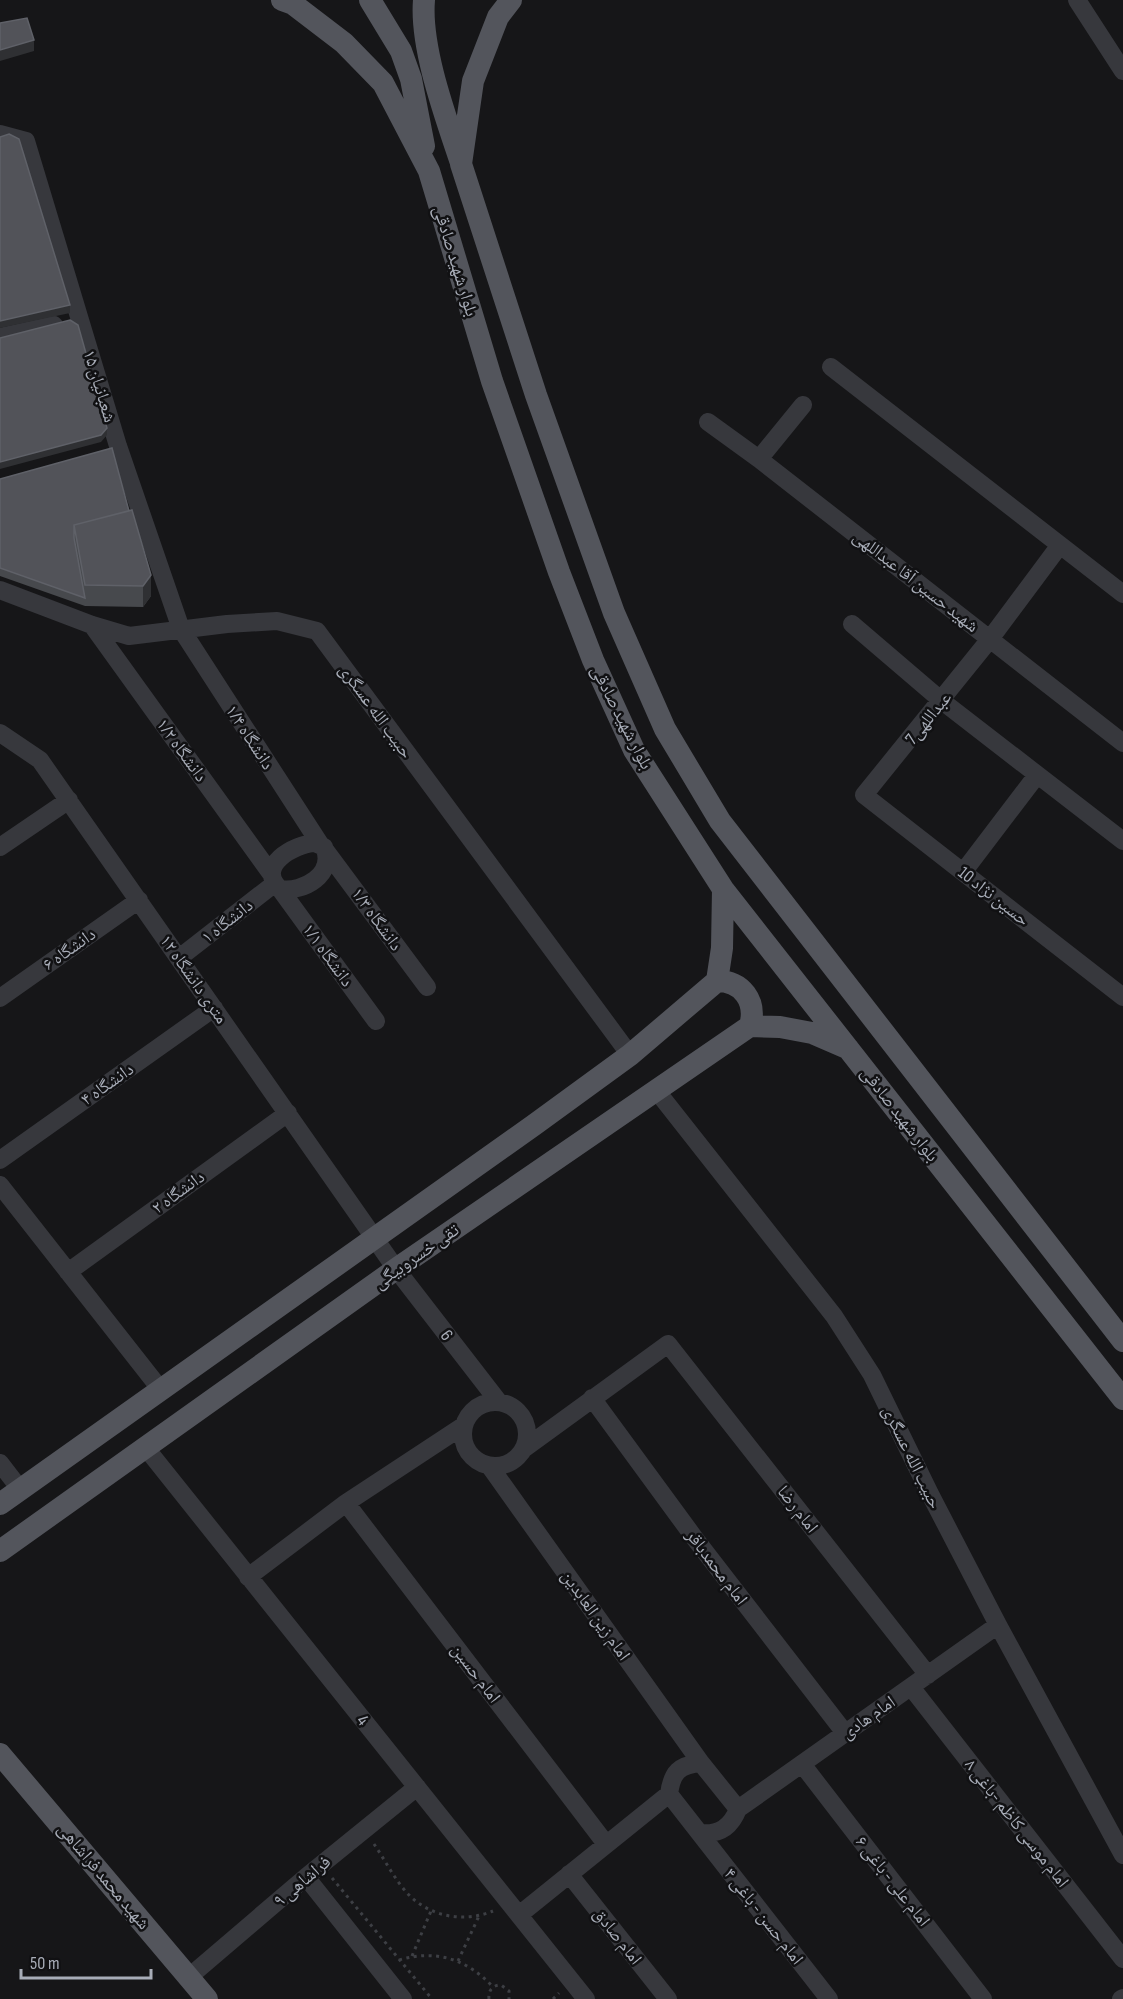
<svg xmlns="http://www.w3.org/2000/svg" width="1123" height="1999" font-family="'Sofia Sans Condensed','Noto Naskh Arabic',sans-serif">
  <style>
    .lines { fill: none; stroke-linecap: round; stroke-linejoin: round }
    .path { stroke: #3d3f44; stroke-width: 3; stroke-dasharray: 3 4.5; stroke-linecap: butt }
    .minor { stroke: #37383d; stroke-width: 18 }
    .major { stroke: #53555c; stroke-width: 22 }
    .wall { fill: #47494d }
    .shaded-wall { fill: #2f3033 }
    .building { fill: #525359; stroke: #5f6168; stroke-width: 1.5 }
    .labels { text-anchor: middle; stroke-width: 5; stroke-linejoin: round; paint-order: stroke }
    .street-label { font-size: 18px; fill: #a8adb8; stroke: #111113 }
  </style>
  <rect width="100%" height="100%" fill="#161618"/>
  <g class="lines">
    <path class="path" d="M374,1844C385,1860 396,1882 409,1895C431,1917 464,1923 493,1911
      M332,1878L432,1999
      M412,1956L431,1911
      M399,1960C436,1949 467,1959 493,1987
      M458,1961L479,1916
      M489,1999C488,1990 493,1985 501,1985L509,1991V1999
      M553,1999L559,1993"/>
    <path class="minor" d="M1077,0L1123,71
      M0,134L26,141L118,446L181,629L320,844
      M0,337L54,325
      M831,367L1123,594
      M708,422L759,459L1123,743
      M759,459L803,405
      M1060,545L990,639L864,795L1123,997
      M0,590L92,625L129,636L227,624L277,621L317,631L630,1055
      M852,624L942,701L1123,841
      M92,625L272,875
      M0,733L40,760L396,1269L498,1401
      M315,843L324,847C336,874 303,893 280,889C255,866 294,844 315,843Z
      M0,847L69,800
      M326,851L427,987
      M964,871L1037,775
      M280,889L376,1021
      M179,958L274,884
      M0,998L139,900
      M656,1090L834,1316L872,1375L930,1494L998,1625L1123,1855
      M0,1160L214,1008
      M0,1185L161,1390
      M68,1272L288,1113
      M592,1398L696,1540L845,1733
      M463 1434a32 32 0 1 1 64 0a32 32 0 1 1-64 0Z
      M146,1448L586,1999
      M525,1448L668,1344L928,1675
      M0,1463L20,1489
      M491,1468L701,1763
      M346,1503L606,1844
      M248,1577L346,1503L463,1426
      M911,1687L1123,1959
      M802,1764L983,1999
      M738,1809L998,1625
      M700,1833C719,1835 731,1827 738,1809L701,1763C679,1765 672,1772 669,1794L829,1999
      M569,1874L668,1999
      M306,1877L403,1999
      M519,1915L669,1794
      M189,1977L306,1877L417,1787
      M1121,1999L1123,1998"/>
    <path class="major" d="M282,0L293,4L344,43L383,83L429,171L492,381L559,572L593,660L634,750L723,889L1123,1399
      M370,0L401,51L411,79L424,146
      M424,0C420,47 445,115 460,160
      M511,0L498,17L473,81L461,164L536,395L614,613L665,729L720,821L1123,1341
      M717,981C742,981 757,1001 750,1026
      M0,1504L534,1125L630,1055L717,981L722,948L723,889
      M0,1551L396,1269L750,1026L780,1027L812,1033L849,1049
      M0,1754L207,1999"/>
  </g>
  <path class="wall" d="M112,448L151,596L143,607L85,606L0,576V479Z"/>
  <path class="shaded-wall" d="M34,40V51L0,61V50Z
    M70,305V313L0,328V321Z
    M107,428V435L101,442L0,469V462Z
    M151,575V596L143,607V586Z"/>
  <path class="building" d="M27,18L34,40L0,50V23Z
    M9,134L19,139L70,305L0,321V137Z
    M70,320L78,325L107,428L101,435L0,462V338Z
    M112,448L129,511L74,525V538L85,598L0,568V479Z
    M132,510L151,575L143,586L85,585L74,525Z"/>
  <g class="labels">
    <g class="street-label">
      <text transform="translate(456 261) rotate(73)" y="6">بلوار شهید صادقی</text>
      <text transform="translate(100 386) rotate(73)" y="6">شعبانیان ۱۵</text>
      <text transform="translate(916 581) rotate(38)" y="6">شهید حسین آقا عبداللهی</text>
      <text transform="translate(376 711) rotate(54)" y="6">حبیب الله عسگری</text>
      <text transform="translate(622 717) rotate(63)" y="6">بلوار شهید صادقی</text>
      <text transform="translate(928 718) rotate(-51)" y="6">عبداللهی7</text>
      <text transform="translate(250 737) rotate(57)" y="6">دانشگاه ۱/۴</text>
      <text transform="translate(182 750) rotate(54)" y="6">دانشگاه ۱/۲</text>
      <text transform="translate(994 896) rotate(38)" y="6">حسین نژاد 10</text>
      <text transform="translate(377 919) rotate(54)" y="6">دانشگاه ۱/۳</text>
      <text transform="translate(227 921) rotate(-38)" y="6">دانشگاه ۱</text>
      <text transform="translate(69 949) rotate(-35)" y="6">دانشگاه ۶</text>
      <text transform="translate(328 955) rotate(54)" y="6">دانشگاه ۱/۱</text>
      <text transform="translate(194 979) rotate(55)" y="6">۱۲ متری دانشگاه</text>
      <text transform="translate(107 1084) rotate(-35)" y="6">دانشگاه ۴</text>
      <text transform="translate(900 1114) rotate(52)" y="6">بلوار شهید صادقی</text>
      <text transform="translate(178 1192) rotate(-36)" y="6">دانشگاه ۲</text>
      <text transform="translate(416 1256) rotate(-35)" y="6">تقی خسروبیگی</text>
      <text transform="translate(447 1335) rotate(53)" y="6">6</text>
      <text transform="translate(912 1457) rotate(64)" y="6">حبیب الله عسگری</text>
      <text transform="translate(798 1509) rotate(52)" y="6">امام رضا</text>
      <text transform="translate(717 1567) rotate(53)" y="6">امام محمدباقر</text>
      <text transform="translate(596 1615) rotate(55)" y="6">امام زین العابدین</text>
      <text transform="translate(476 1673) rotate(53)" y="6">امام حسین</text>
      <text transform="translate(868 1717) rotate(-35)" y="6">امام هادی</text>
      <text transform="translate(363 1720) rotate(51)" y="6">4</text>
      <text transform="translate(1017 1823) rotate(52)" y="6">امام موسی کاظم -باغی ۸</text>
      <text transform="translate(104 1876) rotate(50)" y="6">شهید محمد فراشاهی</text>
      <text transform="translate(302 1881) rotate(-40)" y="6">فراشاهی ۹</text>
      <text transform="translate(893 1881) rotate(52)" y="6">امام علی - باغی ۶</text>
      <text transform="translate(764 1916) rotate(52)" y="6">امام حسن - باغی ۴</text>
      <text transform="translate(618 1936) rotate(52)" y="6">امام صادق</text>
    </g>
  </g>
  <path d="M21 1969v9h130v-9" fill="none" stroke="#a8adb8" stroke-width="3"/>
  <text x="30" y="1969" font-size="18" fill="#a8adb8" stroke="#111113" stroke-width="4.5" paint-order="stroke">50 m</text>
</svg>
